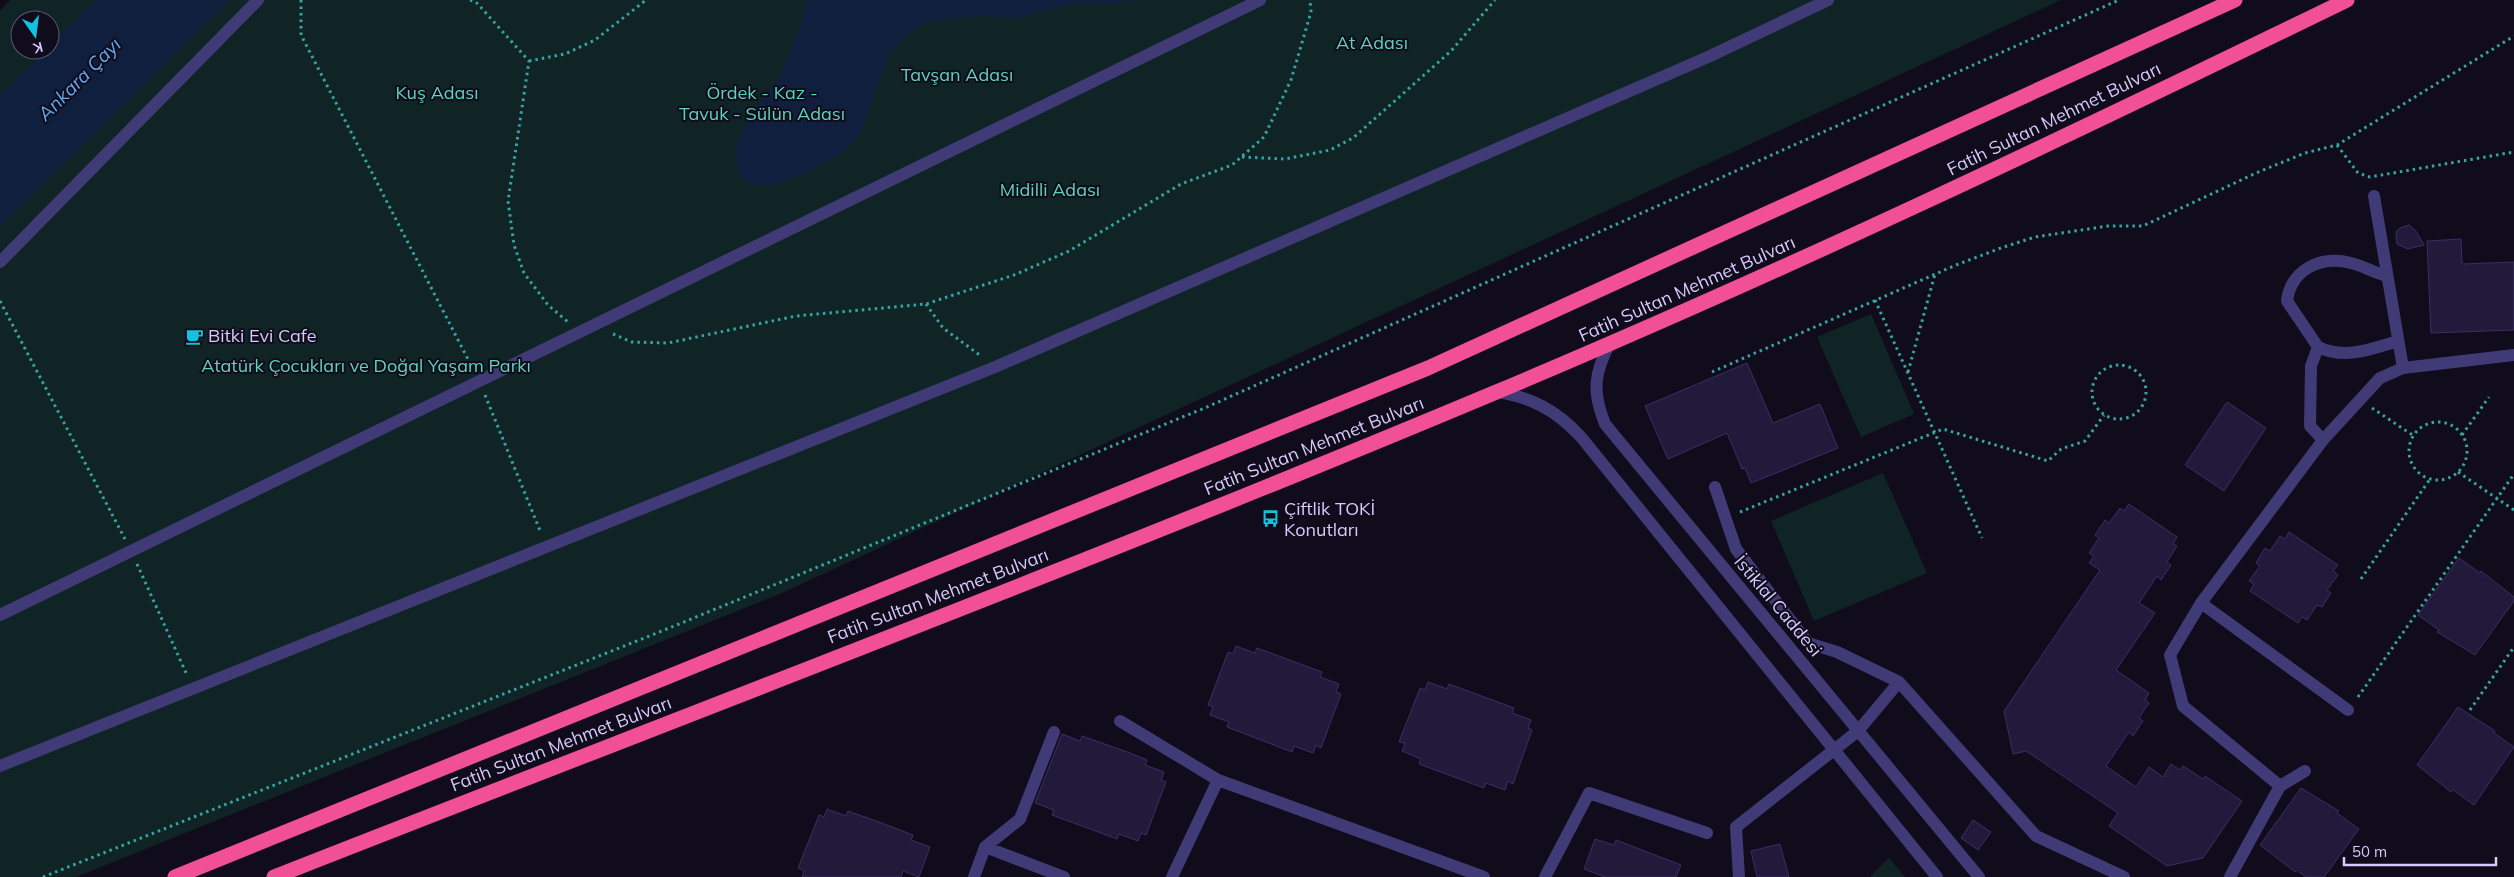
<svg xmlns="http://www.w3.org/2000/svg" width="2514" height="877" font-family="Mulish,sans-serif">
  <style>
    .green { fill: #102425; fill-rule: evenodd }
    .water { fill: #0f1f3d }
    .building { fill: #221a3b; stroke: #3b2e65 }
    .lines { fill: none; stroke-linecap: round; stroke-linejoin: round }
    .path { stroke: #35a4a2; stroke-width: 3; stroke-dasharray: 2.5 4; stroke-linecap: butt }
    .minor { stroke: #403b77; stroke-width: 12 }
    .highway { stroke: #f14f96; stroke-width: 15 }
    .labels { text-anchor: middle; stroke-width: 4; stroke-linejoin: round; paint-order: stroke }
    .park-label { font-size: 18px; fill: #5ed4bb; stroke: #100c1b }
    .street-label { font-size: 18px; fill: #d2cbfb; stroke: #100c1b }
    .poi-label { font-size: 18px; fill: #d2cbfb; stroke: #100c1b; text-anchor: start }
    .water-label { font-size: 19px; font-style: italic; fill: #61a9f3; stroke: #100c1b }
  </style>
  <rect width="100%" height="100%" fill="#100c1b"/>
  <path class="green" d="M10,0H2061L782,593L76,877H0V11ZM20,20H50V50H20Z
    M1871,314L1914,414L1861,437L1817,337Z
    M1883,473L1927,573L1814,621L1771,521Z
    M1889,858L1905,877H1870Z"/>
  <path class="water" d="M95,0H230L0,226V95L45,50H50V45Z
    M808,0H1139L1105,4H1073L1019,18L977,16L926,22L903,38L889,55L860,134L845,151L808,172L774,185H752L740,178C739,171 736,163 736,155C735,129 767,97 780,75C793,52 799,25 808,0Z"/>
  <path class="building" d="M2409,225L2416,231L2424,245L2408,249L2397,244L2396,232L2400,228Z
    M2461,239L2462,264L2514,262V330L2431,333L2427,241Z
    M1747,363L1773,423L1820,404L1838,448L1751,483L1745,468L1742,469L1727,433L1668,459L1645,406Z
    M2227,402L2266,428L2224,491L2185,465Z
    M2129,504L2177,537L2173,544L2177,546L2167,562L2171,565L2161,580L2157,576L2139,603L2155,613L2116,670L2149,693L2145,700L2149,703L2139,718L2143,721L2133,736L2129,732L2106,766L2136,787L2149,767L2163,777L2171,764L2180,770L2183,766L2203,779L2205,776L2242,801L2203,858L2167,866L2109,826L2118,813L2026,751L2013,754L2004,711L2100,570L2089,563L2094,556L2089,553L2099,538L2095,535L2105,520L2109,523L2120,508L2124,511Z
    M2289,532L2338,565L2333,571L2338,575L2327,590L2331,593L2322,607L2317,605L2307,620L2302,617L2298,623L2250,591L2254,584L2249,581L2260,566L2256,563L2265,548L2270,551L2280,536L2285,539Z
    M2459,558L2480,573L2481,571L2514,597V601L2475,655L2437,632L2439,630L2418,615Z
    M1236,646L1255,653L1257,648L1322,672L1320,677L1339,684L1336,692L1341,694L1321,748L1316,745L1313,753L1294,746L1292,752L1227,727L1229,722L1210,715L1213,707L1208,705L1228,652L1233,654Z
    M1428,682L1447,689L1449,684L1487,698L1514,708L1512,713L1531,720L1528,728L1532,730L1513,784L1508,781L1505,790L1486,783L1484,788L1419,764L1421,759L1402,751L1405,743L1399,742L1420,688L1425,690Z
    M2458,707L2495,731L2494,733L2514,747L2474,805L2453,790L2451,792L2417,765Z
    M1062,734L1080,741L1082,736L1130,753L1147,760L1145,765L1164,772L1161,780L1166,782L1146,835L1141,833L1138,841L1119,834L1117,839L1052,815L1054,810L1035,803Z
    M2301,788L2339,811L2337,813L2359,829L2324,877H2306L2296,870L2295,872L2260,845Z
    M827,809L846,816L848,811L879,822L913,835L911,840L930,847L919,877L903,871L901,877H802L804,871L798,868L819,815L824,817Z
    M1973,820L1991,832L1978,850L1961,838Z
    M1595,839L1614,845L1616,840L1681,865L1676,877H1605L1584,869Z
    M1780,844L1789,877H1757L1751,851Z"/>
  <g class="lines">
    <path class="path" d="M301,0V35L472,367
      M470,0L476,2L529,61L508,201L514,245L524,273L548,305L568,322
      M529,61L565,54L595,40L646,0
      M2337,145L2358,173L2370,177L2514,152
      M1242,157L1285,159L1330,150L1353,138L1451,51L1495,0
      M1875,300L1982,538
      M0,301L125,539
      M926,304L943,328L981,356
      M613,334L632,342L668,343L796,316L926,304L1014,275L1069,251L1181,184L1232,165L1264,137L1291,80L1311,12L1310,0
      M2092 392a27 27 0 1 1 54 0a27 27 0 1 1-54 0Z
      M1712,372L1956,265L2001,248L2035,237L2108,226H2143L2256,173L2305,153L2337,145L2514,36
      M1908,372L1935,274
      M485,395L541,533
      M2372,408L2414,436
      M2409 451a29 29 0 1 1 58 0a29 29 0 1 1-58 0Z
      M2462,435L2489,397
      M2458,472L2514,510
      M1740,512L1943,429L2048,461L2061,449L2085,441L2104,415
      M137,564L187,675
      M2361,579L2430,479
      M2358,697L2514,474
      M2470,710L2514,647
      M43,877L662,631L1207,407L2119,0"/>
    <path class="minor" d="M2374,196L2403,368
      M0,262L258,0
      M2387,276C2374,273 2364,266 2351,263C2320,255 2291,270 2287,301L2318,347C2345,360 2371,349 2398,341
      M1610,343C1594,373 1592,392 1605,424L1979,877
      M2318,347L2311,366L2310,426L2323,440
      M1497,392C1532,397 1557,411 1581,437L1937,877
      M1715,487L1736,549L1808,643L1837,652L1899,682L2036,836L2124,877
      M2201,603L2348,710
      M0,615L1260,0
      M1120,721L1218,780L1484,877
      M0,766L995,367L1708,57L1828,0
      M2280,786L2305,771
      M985,847L1020,819L1054,732
      M974,877L985,847L1064,877
      M1172,877L1218,780
      M1545,877L1589,793L1707,833
      M1739,877L1736,827L1858,731L1899,682
      M2230,877L2280,786L2183,706L2170,655L2201,603L2323,440L2380,378L2403,368L2514,355"/>
    <path class="highway" d="M175,877L1428,368L2235,0
      M274,877C681,717 1091,562 1494,393C1783,272 2066,137 2347,0"/>
  </g>
  <defs>
    <symbol id="cafe-bare" viewBox="-9 -9 18 18"><path d="M-5.5-4.5H6V0H3Q3 3.5 0 3.5H-2.5Q-5.5 3.5-5.5 0ZM3-3.2v2h1.7v-2ZM-6 4.5H4V6H-6Z" fill="#11c3e0" stroke="#100c1b" stroke-width="2.5" paint-order="stroke"/></symbol>
    <symbol id="bus-bare" viewBox="-9 -9 18 18"><path d="M-5-6H5V4H4V6H2V4H-2V6H-4V4H-5ZM-3.5-4V0h7V-4ZM-3.5 1.2v1.5H-2V1.2ZM2 1.2v1.5H3.5V1.2Z" fill="#11c3e0" stroke="#100c1b" stroke-width="2.5" paint-order="stroke"/></symbol>
  </defs>
  <g fill-rule="evenodd">
    <use href="#cafe-bare" x="182" y="324" width="25" height="25"/>
    <use href="#bus-bare" x="1258" y="506" width="25" height="25"/>
  </g>
  <g class="labels">
    <g class="park-label">
      <text x="1372" y="49">At Adası</text>
      <text x="957" y="81">Tavşan Adası</text>
      <text x="437" y="99">Kuş Adası</text>
      <text x="762" y="99">Ördek - Kaz -<tspan x="762" dy="21">Tavuk - Sülün Adası</tspan></text>
      <text x="1050" y="196">Midilli Adası</text>
      <text x="366" y="372">Atatürk Çocukları ve Doğal Yaşam Parkı</text>
    </g>
    <g class="street-label">
      <text transform="translate(2054 119) rotate(-26)" y="6">Fatih Sultan Mehmet Bulvarı</text>
      <text transform="translate(1687 289) rotate(-24)" y="6">Fatih Sultan Mehmet Bulvarı</text>
      <text transform="translate(1314 446) rotate(-22)" y="6">Fatih Sultan Mehmet Bulvarı</text>
      <text transform="translate(938 596) rotate(-21)" y="6">Fatih Sultan Mehmet Bulvarı</text>
      <text transform="translate(1778 606) rotate(50)" y="6">İstiklal Caddesi</text>
      <text transform="translate(561 744) rotate(-21)" y="6">Fatih Sultan Mehmet Bulvarı</text>
    </g>
    <g class="poi-label">
      <text x="208" y="342">Bitki Evi Cafe</text>
      <text x="1284" y="515">Çiftlik TOKİ<tspan x="1284" dy="21">Konutları</tspan></text>
    </g>
    <g class="water-label">
      <text transform="translate(79 79) rotate(-45)" y="7">Ankara Çayı</text>
    </g>
  </g>
  <g transform="translate(35 35) rotate(166)"><circle r="24" fill="#100c1b" stroke="#5e5875"/>
  <path d="M0-4L9 19L0 12L-9 19Z" fill="#11c3e0"/>
  <text y="-8" font-size="14" font-weight="bold" text-anchor="middle" fill="#d2cbfb">K</text>
  </g>
  <path d="M2344 857v8h152v-8" fill="none" stroke="#d2cbfb" stroke-width="2.5"/>
  <text x="2352" y="857" font-size="15" fill="#d2cbfb" stroke="#100c1b" stroke-width="4" paint-order="stroke">50 m</text>
</svg>
